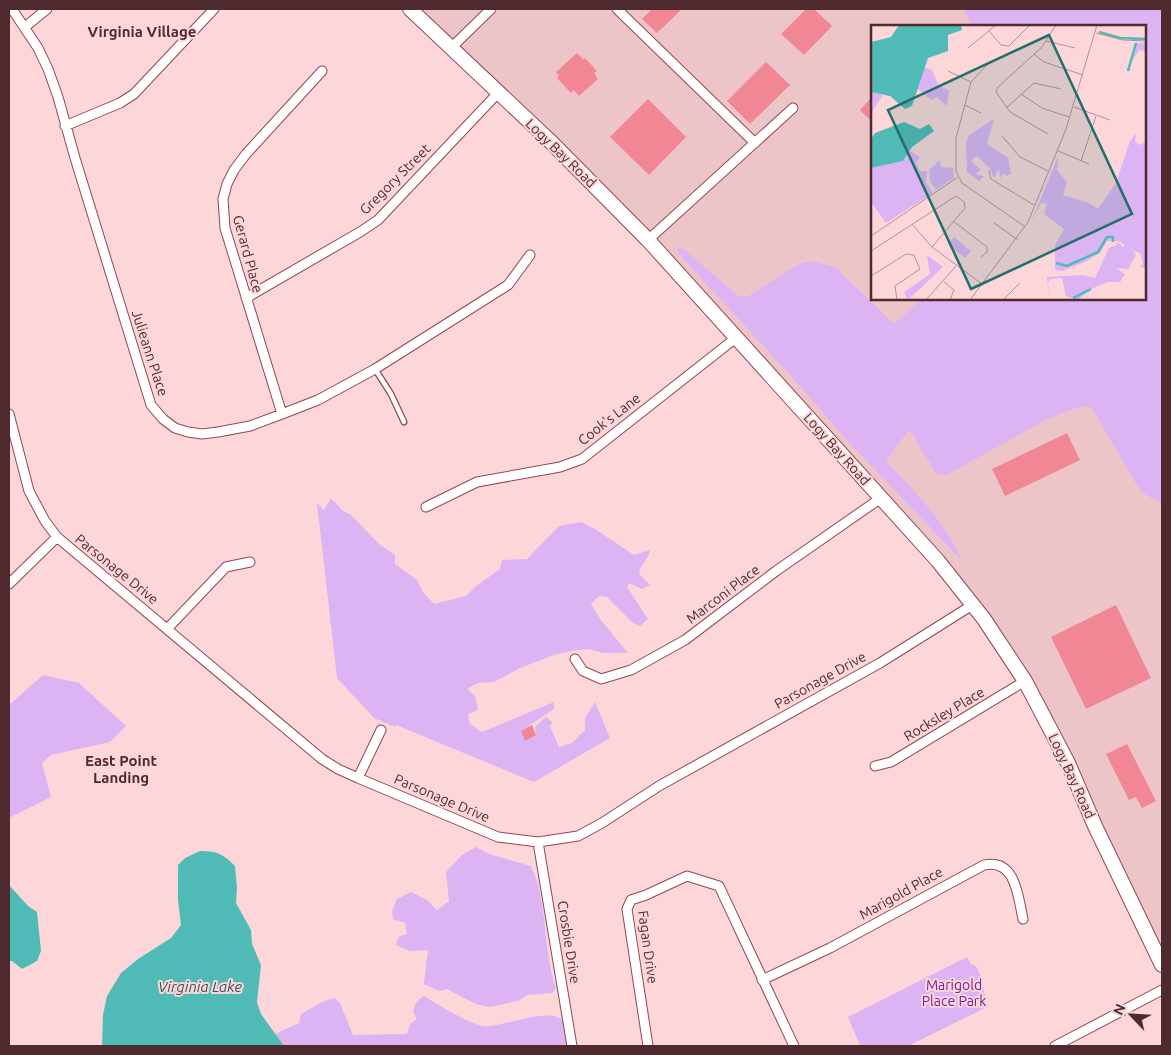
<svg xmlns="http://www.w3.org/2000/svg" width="1171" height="1055" font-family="Ubuntu,sans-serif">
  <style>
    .built { fill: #edc5c9; fill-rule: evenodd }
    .green { fill: #dcb4f4 }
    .water { fill: #50bab7 }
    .building { fill: #f18795 }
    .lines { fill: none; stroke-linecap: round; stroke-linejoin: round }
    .lane-casing { stroke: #954552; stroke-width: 7 }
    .street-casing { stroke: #954552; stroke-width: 11 }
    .primary-casing { stroke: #954552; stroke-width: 16 }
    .lane { stroke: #fff; stroke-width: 4.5 }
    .street { stroke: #fff; stroke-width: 9 }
    .primary { stroke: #fff; stroke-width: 14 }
    .labels { text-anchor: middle; stroke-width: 4; stroke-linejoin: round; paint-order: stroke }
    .street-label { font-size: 14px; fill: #4e2a2e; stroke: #fcd6d9 }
    .park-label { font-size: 14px; fill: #751f9d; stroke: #fcd6d9 }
    .neighbourhood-label { font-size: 15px; font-weight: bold; fill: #4e2a2e; stroke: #fcd6d9 }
    .water-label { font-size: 15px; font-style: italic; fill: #365655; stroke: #fcd6d9 }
    .inset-river { fill: none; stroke: #50bab7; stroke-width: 2.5 }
    .inset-road { fill: none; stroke: #b69195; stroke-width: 1 }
    .view { fill: #226e6b; fill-opacity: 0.15; stroke: #226e6b; stroke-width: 2.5 }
    .inset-edge { fill: none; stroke: #4e2a2e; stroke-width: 2.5 }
  </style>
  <rect width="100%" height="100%" fill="#fcd6d9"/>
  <path class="built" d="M410,9H1162V965L1095,826L984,619L737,337ZM872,26H1145V299H872Z"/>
  <path class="green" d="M964,9H1162V504L1143,493L1138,487L1092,408L1082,406L1047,419L947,475L936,474C931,464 928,459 921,450C917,443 915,436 909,430L886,461C915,492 946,522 962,561L844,437L792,377L679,254L677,249L679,247L685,250L737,295L747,297L799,264L811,261L835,267L894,324L922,299H1145V26H972Z
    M331,498L342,510L351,515L379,544L395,555V564L417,580L423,592L434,604L466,596L476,586L500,569L502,560L527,559L559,526L581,522L595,529L634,555L650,550C648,560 640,565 639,574L650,585L642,589L629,583L627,587L648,619L640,626L633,623L607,597L599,596L591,604L600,619L628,653H603L588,649L570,651L554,655L520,668L494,682L478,683L467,689L475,696L478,710L468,714L470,724L482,732L554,702V709L521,731L526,740L536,735L535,727L546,717L552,722L550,727L559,747L572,743L585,730V718L595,702L610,738L534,782L396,725L395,727L374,718L337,678L317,503L324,510Z
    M43,675L79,683L126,726L110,742L51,755L42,763L51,797L9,818V705Z
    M476,847L489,854L531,866C549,904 542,949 556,988L552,993L527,995L518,1001L489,1007L476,1004L447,989L439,991L424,984L428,950L410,951L396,945L398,937L407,934L405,923L393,919L392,911L397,899L411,892L427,900L437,910L449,901L446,872L462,855Z
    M967,957L971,964L976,966L981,976L987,1007L908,1046H860L848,1017Z
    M424,996C438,1005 468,1023 483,1026C499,1029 549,1006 562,1020C567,1026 566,1039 567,1046H284L275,1034L299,1023L301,1014L322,1002L335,998L340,1003L353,1035L407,1034L410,1024L417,1019L413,1012C415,1004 417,1000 424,996Z"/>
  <path class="water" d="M200,851C217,851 223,854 235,866L237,888L236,903L251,930L252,944L261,965L257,1002L261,1014L284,1046H102L103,1015L107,996L121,973L138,959L171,938L181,925L178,900V865L185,858Z
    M9,885L28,906L37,912L41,951L37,961L22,969L12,961H9Z"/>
  <path class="building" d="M652,9H682L657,33L642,19Z
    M806,9H814L832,26L804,55L781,34Z
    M577,53L584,60L585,58L597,71L594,73L598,79L579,96L574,90L571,93L557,78L559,76L556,72Z
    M766,62L790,85L750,124L727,101Z
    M872,97V122L860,110Z
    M648,99L686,137L649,175L610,137Z
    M1067,433L1080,460L1005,496L992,469Z
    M1116,605L1151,678L1086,709L1051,637Z
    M532,725L536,735L525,741L521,731Z
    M1127,744L1156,801L1142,808L1136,797L1129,800L1106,754Z"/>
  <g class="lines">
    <defs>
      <path id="lane" d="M375,369L391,394L404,422"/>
      <path id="street" d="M12,9L38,48L48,69L58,97L75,158L151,405L163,419L175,428L188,432L202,434L218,432L250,426L282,414L318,400L375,369L508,285L530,255
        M617,9L755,143
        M25,27L47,9
        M452,47L491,9
        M65,126L120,103L134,94L214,9
        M648,240L793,108
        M246,298L360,232L378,220L498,93
        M9,414L29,491L45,521L57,537L322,759L338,769L358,778L498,837L538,842L578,836L602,823L659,786L880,663L974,604
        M282,414L225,228L223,199L227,184L234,170L246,154L322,71
        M426,507L477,482L560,467L582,459L737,337
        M9,584L57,537
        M167,629L226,567L250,562
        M575,659L583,671L601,679L631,670L685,640L776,571L881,498
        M875,766L891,762L1025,681
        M358,778L381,730
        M538,842L572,1046
        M762,980L830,948L984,865C1016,858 1018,897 1023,919
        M648,1046L627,909L631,900L646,895L687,876L719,886L794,1046
        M1055,1046L1162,990"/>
      <path id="primary" d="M410,9L550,141L648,240L938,561L984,619L1025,681L1068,763L1095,826L1162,965"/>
    </defs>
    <use href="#lane" class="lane-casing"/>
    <use href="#street" class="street-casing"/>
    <use href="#primary" class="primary-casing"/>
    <use href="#lane" class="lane"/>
    <use href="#street" class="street"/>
    <use href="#primary" class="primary"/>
  </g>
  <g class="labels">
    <g class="street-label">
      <text transform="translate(561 153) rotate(44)" y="5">Logy Bay Road</text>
      <text transform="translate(395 179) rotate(-45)" y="5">Gregory Street</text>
      <text transform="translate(248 254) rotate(75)" y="5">Gerard Place</text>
      <text transform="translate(150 353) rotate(72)" y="5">Julieann Place</text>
      <text transform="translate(609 419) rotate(-38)" y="5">Cook's Lane</text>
      <text transform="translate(837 449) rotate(48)" y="5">Logy Bay Road</text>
      <text transform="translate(117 569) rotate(39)" y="5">Parsonage Drive</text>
      <text transform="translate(723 594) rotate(-37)" y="5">Marconi Place</text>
      <text transform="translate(820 680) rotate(-29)" y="5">Parsonage Drive</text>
      <text transform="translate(944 714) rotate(-31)" y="5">Rocksley Place</text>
      <text transform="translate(1072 776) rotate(65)" y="5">Logy Bay Road</text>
      <text transform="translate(442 798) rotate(23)" y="5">Parsonage Drive</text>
      <text transform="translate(901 893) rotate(-29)" y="5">Marigold Place</text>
      <text transform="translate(569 942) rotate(81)" y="5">Crosbie Drive</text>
      <text transform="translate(648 947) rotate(82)" y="5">Fagan Drive</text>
    </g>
    <g class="park-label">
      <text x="954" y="990">Marigold<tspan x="954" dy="16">Place Park</tspan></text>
    </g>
    <g class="neighbourhood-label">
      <text x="142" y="37">Virginia Village</text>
      <text x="121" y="766">East Point<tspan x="121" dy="17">Landing</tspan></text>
    </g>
    <g class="water-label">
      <text x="200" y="992">Virginia Lake</text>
    </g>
  </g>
  <g transform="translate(871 25)">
    <rect width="275" height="275" fill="#fcd6d9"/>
    <path d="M264,18H275V33L273,26L268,25L258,41ZM52,42L61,45L68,61L78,65L76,81L66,72L60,75L47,64ZM0,67L12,70L0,88ZM123,94L116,119L137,133L140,149L135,151L133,148L129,153L128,143L123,153L119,144L106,131L100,136L110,145L104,149L113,151L108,156L96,147L95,118L98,110ZM265,108L264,117L270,120L275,116V244L269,241L272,238L269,228L262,226L265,230L257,244L245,243L254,249L249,257H237L220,264L207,275L195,271L191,253L180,254L177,257L178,275L176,252L211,250L224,253L238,223L246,220L245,217L253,222V219L247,216H236L229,228L214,237L191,246L184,245V220L193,204L173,189L176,179L170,178L160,197L187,132L186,145L196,157L192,170L218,178L227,184L245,158L259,116ZM39,126L49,132L45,138L49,146H56L55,157L62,168L15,198L1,178L0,143L32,136ZM69,135L70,142L82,143L83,153L65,165L59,156L58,145ZM83,212L100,226L94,233L77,219ZM56,230L72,242L37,275L33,267L59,249Z" fill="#dcb4f4"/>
    <path d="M28,0H90L91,5L77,10V26L57,33L41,81L34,84L19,71L0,67V17L20,12ZM33,97L49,104L58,99L63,106L41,122L32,136L0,143V114L4,108Z" fill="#50bab7"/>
    <path class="inset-river" d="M228,7L249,13L275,14M257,46L265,18M185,238L196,241L227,227L236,212H242V217M202,273L220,264"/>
    <path class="inset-road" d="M118,6L130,20L138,21L159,0M225,8L252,15L275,16M175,16L204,23M97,23L125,0M163,29L173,37L212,50M116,40L100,57L85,113V146L91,158L153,201M77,46L100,57M150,69L171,83L198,92M94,80L110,88M203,82L239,95M135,83L163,58L190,64M177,109L139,87L125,67L127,62L171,22L185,0M131,111L149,132L177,146M187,126L218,139M210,136L225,91M118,145L120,154L163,180M82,196L116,222V227L110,232M123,198L147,215M41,199L61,222L111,259M0,211L87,152M0,226L85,171L93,177L94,183L61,222M0,251L35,229L43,230L49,244L24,261L26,275M73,257L83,265L79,275M55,275L85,241M99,275L157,197L195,104L226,0M132,275L149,258"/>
    <path class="view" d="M178,10L261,189L100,264L17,85Z"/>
    <rect width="275" height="275" class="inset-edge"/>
  </g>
  <rect width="1171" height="1055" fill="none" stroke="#4e2a2e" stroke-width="20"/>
  <g transform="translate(1131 1015) rotate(295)" stroke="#fcd6d9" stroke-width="4" paint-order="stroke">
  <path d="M0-4L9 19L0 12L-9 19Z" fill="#4e2a2e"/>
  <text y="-8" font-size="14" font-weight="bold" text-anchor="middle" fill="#4e2a2e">N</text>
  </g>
</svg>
